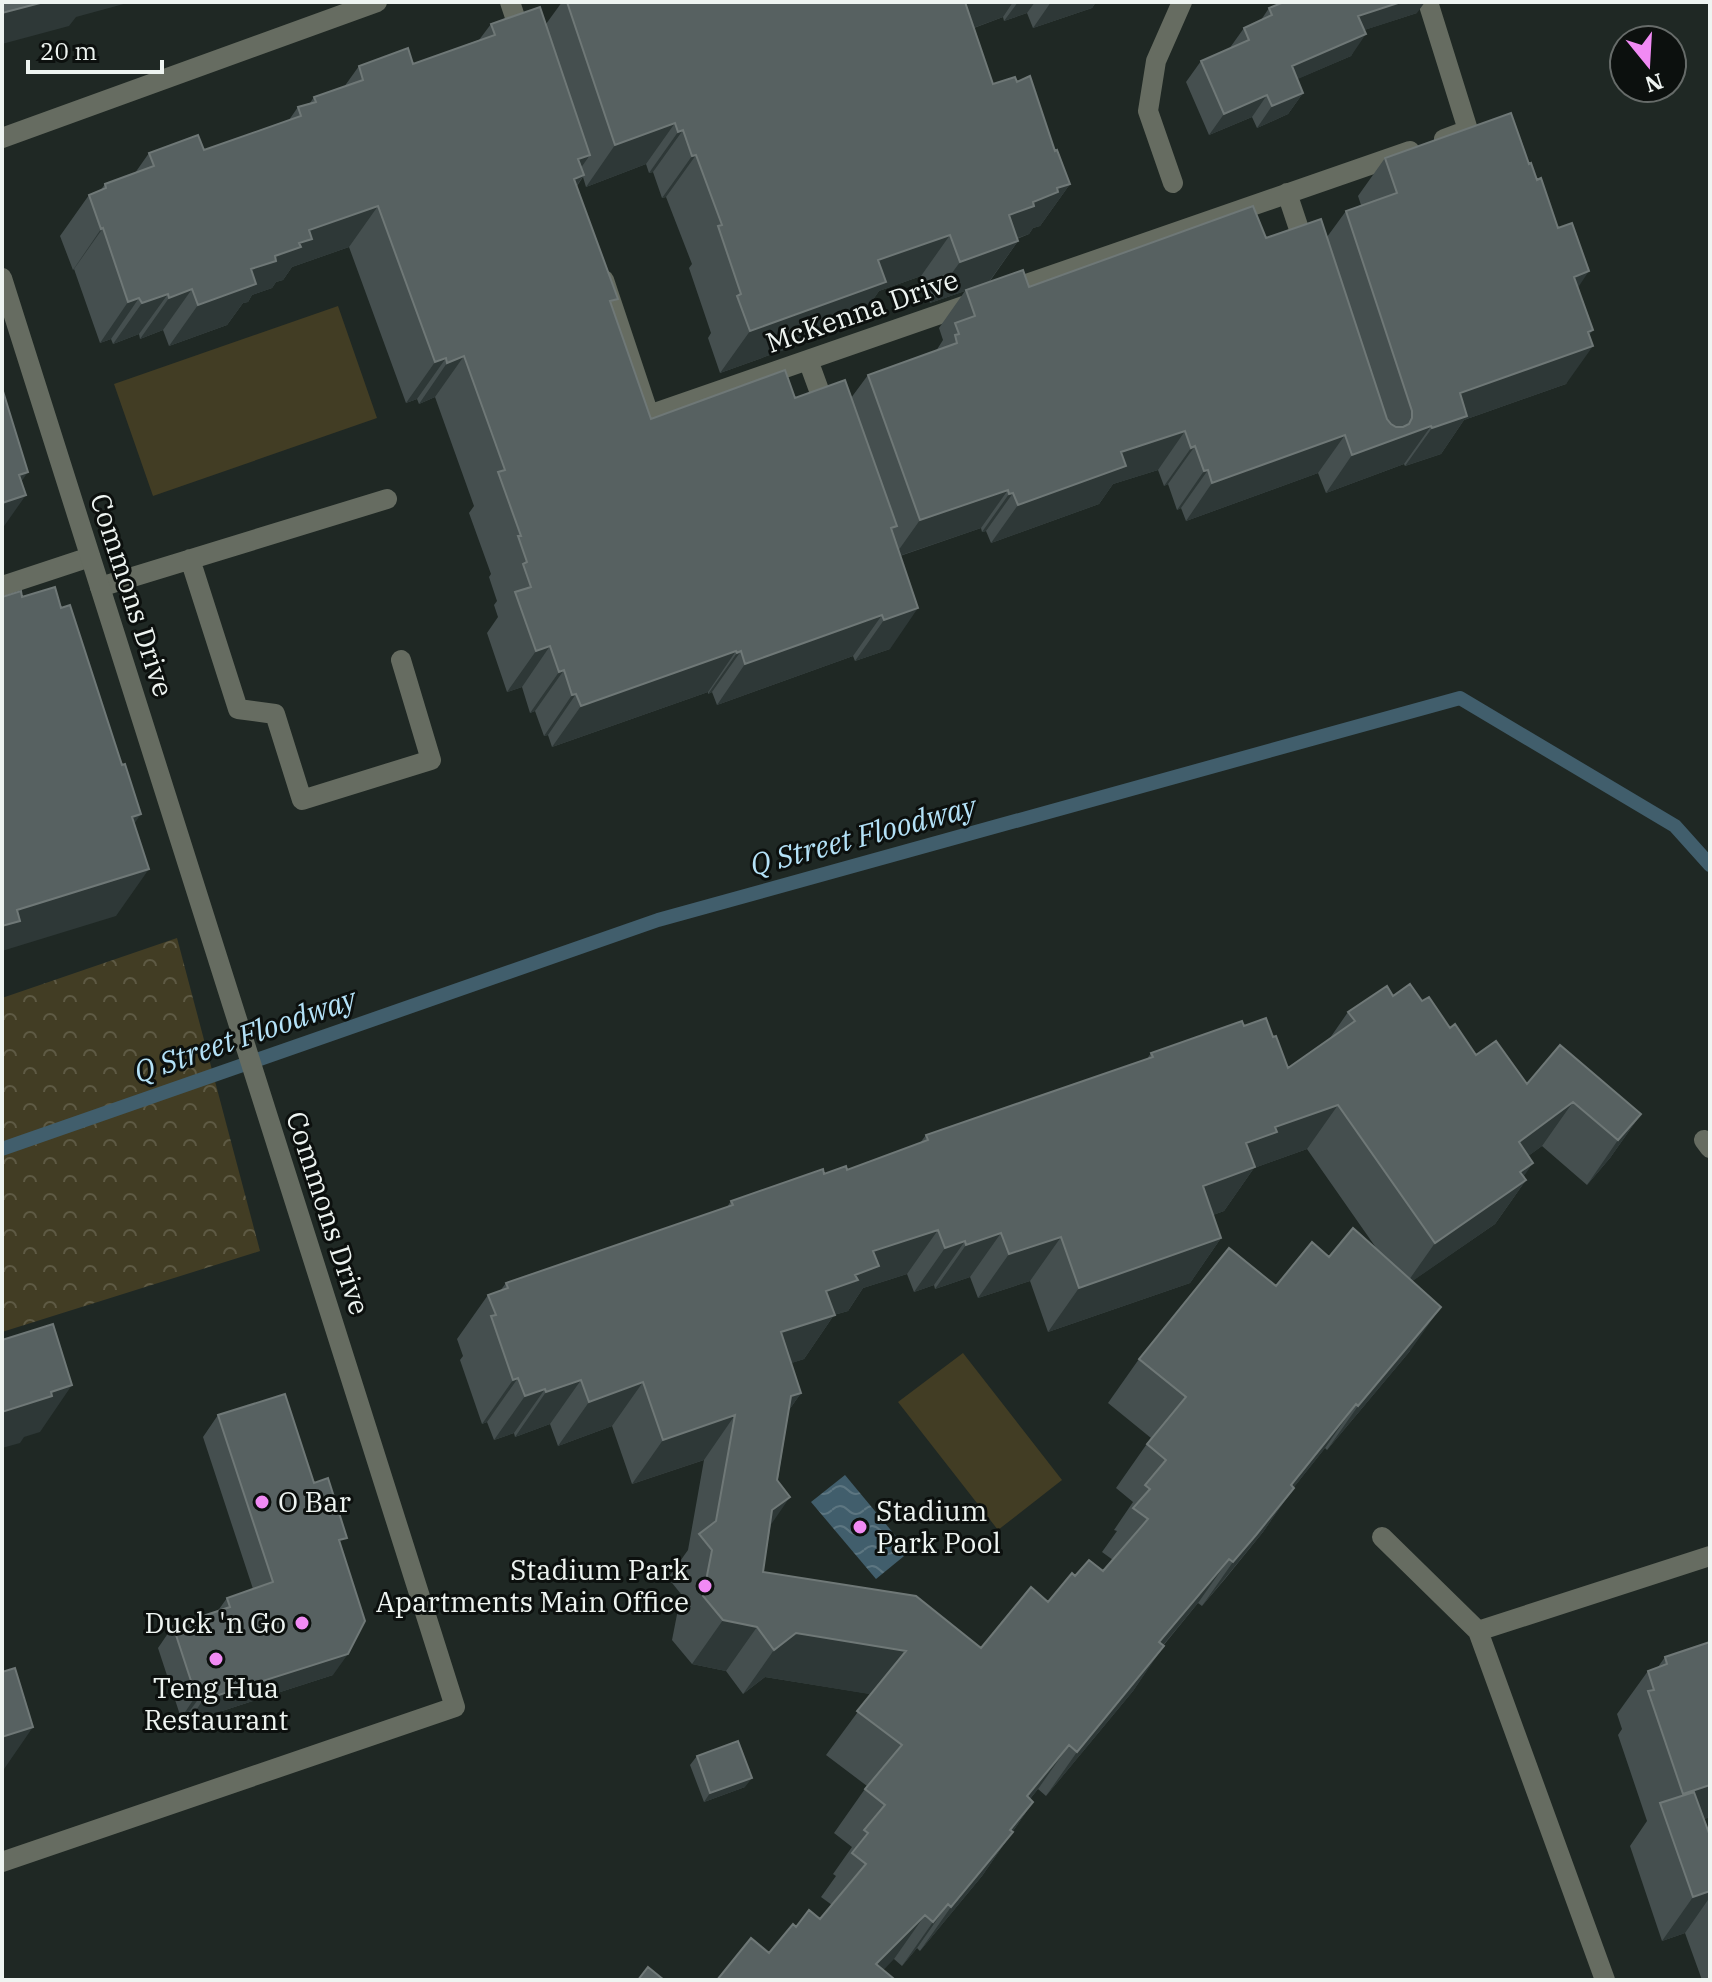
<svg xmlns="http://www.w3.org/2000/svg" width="1712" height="1982" font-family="'IBM Plex Serif',serif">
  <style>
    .forest { fill: url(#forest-crowns) }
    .park { fill: #423d24 }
    .water { fill: url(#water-waves) }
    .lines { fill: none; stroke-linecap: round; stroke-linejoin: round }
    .stream { stroke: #415e6c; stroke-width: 14 }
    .service { stroke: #666c61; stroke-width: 20 }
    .minor { stroke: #666c61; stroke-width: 20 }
    .wall { fill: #454f4f; fill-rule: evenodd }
    .shaded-wall { fill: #2e3837 }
    .building { fill: #576161; stroke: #6f7877; stroke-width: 2 }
    .poi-dot { fill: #f18af4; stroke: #0c100e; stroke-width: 3 }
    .labels { text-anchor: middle; stroke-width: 6; stroke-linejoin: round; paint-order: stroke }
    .street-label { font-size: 28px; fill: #eef4f1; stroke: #0c100e }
    .poi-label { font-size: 28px; fill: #eef4f1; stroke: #0c100e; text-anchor: start }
    .water-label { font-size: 30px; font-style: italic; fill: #b4e2f8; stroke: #0c100e }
  </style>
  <defs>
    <pattern id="forest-crowns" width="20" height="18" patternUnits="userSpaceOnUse" patternTransform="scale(2)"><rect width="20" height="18" fill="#423d24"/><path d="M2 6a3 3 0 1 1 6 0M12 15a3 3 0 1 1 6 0" fill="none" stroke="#5e5a44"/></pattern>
    <pattern id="water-waves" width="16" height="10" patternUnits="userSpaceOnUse" patternTransform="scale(2)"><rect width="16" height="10" fill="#415e6c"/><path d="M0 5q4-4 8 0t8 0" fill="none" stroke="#5d7681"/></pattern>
  </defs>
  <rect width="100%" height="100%" fill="#1f2824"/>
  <path class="forest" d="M177,938L260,1251L2,1332V998Z"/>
  <path class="park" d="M338,306L377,418L153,496L114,384Z
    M963,1353L1062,1480L998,1530L898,1402Z"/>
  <path class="water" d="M845,1475L909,1552L876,1579L811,1502Z"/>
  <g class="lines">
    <path class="stream" d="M2,1149L658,920L1460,698L1675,826L1710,865"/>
    <path class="service" d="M190,559L238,709L275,714L302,800L431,760L401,660
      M2,586L90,557
      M100,587L387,499
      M1704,1140L1710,1148
      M1382,1537L1478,1631L1605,1980
      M1478,1631L1710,1556"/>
    <path class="minor" d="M510,2L523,41
      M1428,2L1468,130L1444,139
      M2,138L377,2
      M1173,183L1148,111L1156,61L1182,2
      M1287,193L1306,250
      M2,278L455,1707L2,1862
      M604,280L649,415L1410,151
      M808,360L827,412"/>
  </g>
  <path class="wall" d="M562,2H1096L1092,8L1033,28L1027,13L1004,21L1003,17L974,28L993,84L1055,151L1070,184L1040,226L1033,228L1029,234L1017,239L1018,241L990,281L1029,287L1266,238L1327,237L1346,211L1361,205L1358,196L1385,158L1529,164L1578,288L1589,335L1566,384L1464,420L1441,454L1405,466L1404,464L1326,493L1318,473L1186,521L1181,508L1177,510L1168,484L1164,486L1158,470L1113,484L1099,504L991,543L986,531L982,532L981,528L900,556L890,649L855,661L853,656L717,705L712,692L708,694V692L552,747L548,735L544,736L535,711L530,713L522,687L507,692L487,633L498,617L494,605L497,601L489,577L491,574L469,513L474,506L435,397L419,404L417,399L406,403L349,247L292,267L283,280L276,282L272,288L252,295L248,302L243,303L227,325L169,346L163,330L140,339L139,334L113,344L111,339L100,343L74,269L73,270L60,236L89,195L100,191L105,184L135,173L149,153L204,150L289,120L298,107L310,103L314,97L344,87L359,66L413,64L479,40L491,24H546ZM646,164L649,173L653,172L662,198L666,197L692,264L689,268L711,333L708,338L720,373L856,324L879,291L921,276L930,303L965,291L939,328L943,340L936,351L868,375L851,398H795L651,419L612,307L577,186L583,177L586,187Z
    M1269,8L1417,13L1364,30L1351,56L1297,79L1303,93L1288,114L1257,128L1252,117L1209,135L1186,82L1201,61L1229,49L1244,28L1261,20Z
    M1393,996L1422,1001L1450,1028L1476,1055L1527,1084L1641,1114L1610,1158L1587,1185L1542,1146L1528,1156L1523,1176L1526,1180L1495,1224L1412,1281L1410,1351L1327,1450L1325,1448L1294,1487L1263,1532L1225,1579L1202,1606L1198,1603L1163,1646L1133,1691L1046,1796L1038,1789L1030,1799L1033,1802L982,1876L920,1951L917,1948L902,1966L894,1959L769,1953L796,1927L820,1919L832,1905L821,1897L836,1876L833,1874L852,1847L834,1833L867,1786L826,1755L871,1694L765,1677L743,1694L726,1671L692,1664L672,1640L681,1594L668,1578L688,1550L704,1460L632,1484L612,1426L558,1446L550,1424L515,1437L514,1433L494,1440L487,1422L482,1424L460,1360L463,1356L457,1339L488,1295L500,1291L506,1283L727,1207L731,1201L824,1174L847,1170L920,1143L926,1135L1147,1059L1151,1053L1244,1026L1273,1037L1288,1068L1330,1038L1348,1012ZM1307,1149L1379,1252L1329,1257L1139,1359L1108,1403L1151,1438L1116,1488L1133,1502L1114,1530L1117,1531L1102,1552L1113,1560L1103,1571L1075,1576L1048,1602L981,1648L763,1572L789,1410L801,1393L791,1363L804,1359L834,1315L848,1311L863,1288L907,1274L914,1292L934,1285L935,1289L970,1277L978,1298L1030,1281L1048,1332L1190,1283L1221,1238L1213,1215L1224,1211L1254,1168Z
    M218,1415L314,1483L341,1546L333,1675L188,1722L186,1716L181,1718L158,1648L173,1626L217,1612L227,1598L253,1589L203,1437Z
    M1710,1642V1817L1704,1819L1710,1836V1980H1702L1685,1933L1662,1941L1630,1846L1647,1821L1618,1735L1622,1729L1617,1714L1648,1671L1658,1667L1665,1657Z
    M697,1756L745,1787L704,1802L690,1765Z"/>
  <path class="shaded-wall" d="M44,2H131L76,17L69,26L2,44V13Z
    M964,2H1013L1003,17L935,42Z
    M1018,2H1035L1027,13L1004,21Z
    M1051,2H1096L1092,8L1033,28Z
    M1401,2H1425L1417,13L1343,37L1358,16Z
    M1366,34L1351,56L1277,88L1292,66Z
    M1303,93L1288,114L1257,128L1272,106Z
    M1267,95L1252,117L1209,135L1224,114Z
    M675,123L646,164L586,187L615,145Z
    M683,130L653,172L649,173L678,132Z
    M590,155L561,196L578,159Z
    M696,155L666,197L662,198L692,156Z
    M584,175L555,216L574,179Z
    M1070,184L1040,226L1033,228L1029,234L1009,241H1018L988,283L930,303L960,262L1009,215L1057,188Z
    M378,206L349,247L292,267L283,280L276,282L272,288L252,295L248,302L243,303L227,325L169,346L198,305L251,269L275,256L309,230Z
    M103,228L74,269L73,270L101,229Z
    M950,235L921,276L879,291L856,324L720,373L750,331L878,260Z
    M1589,271L1563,310L1574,277Z
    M192,289L163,330L140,339L169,298Z
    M168,294L139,334L113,344L142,303Z
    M139,298L111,339L100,343L128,302Z
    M1593,330L1579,351L1593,346L1566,384L1464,420L1441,454L1405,466L1432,428L1460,393Z
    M464,356L435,397L419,404L447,363Z
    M446,358L417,399L406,403L435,362Z
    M1431,426L1404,464L1326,493L1352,455Z
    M1185,431L1158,470L1113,484L1099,504L991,543L1018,505L1121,452Z
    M1345,435L1318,473L1186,521L1212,483Z
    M1195,446L1168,484L1164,486L1191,448Z
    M1208,470L1181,508L1177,510L1204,471Z
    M28,472L8,501L26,495L2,529V499L19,475Z
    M1008,490L981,528L893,558L920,520Z
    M1013,493L986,531L982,532L1009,494Z
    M918,608L890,649L855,661L884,620Z
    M882,615L853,656L717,705L745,664Z
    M550,646L522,687L507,692L536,651Z
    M736,651L708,692L552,747L581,706Z
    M741,651L712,692L708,694L737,653Z
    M564,670L535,711L530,713L559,672Z
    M576,694L548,735L544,736L572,695Z
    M141,814L108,861L132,817Z
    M149,869L116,916L2,951V926L17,910Z
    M1573,1102L1542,1146L1488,1186L1519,1142Z
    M1338,1105L1307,1149L1254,1168L1224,1211L1172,1230L1203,1186L1246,1143L1275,1127Z
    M1641,1114L1610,1158L1587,1185L1618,1140Z
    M1533,1163L1517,1186L1526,1180L1495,1224L1404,1287L1435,1243L1520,1172Z
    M938,1230L907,1274L863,1288L848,1311L834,1315L804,1359L750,1377L781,1332L873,1251Z
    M1001,1233L970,1277L935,1289L966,1245Z
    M1061,1237L1030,1281L978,1298L1009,1254Z
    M1221,1238L1190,1283L1048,1332L1079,1288Z
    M965,1241L934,1285L914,1292L945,1248Z
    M1441,1307L1410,1351L1327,1450L1358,1406Z
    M518,1378L487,1422L482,1424L513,1380Z
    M581,1380L550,1424L515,1437L546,1392Z
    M643,1382L612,1426L558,1446L589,1402Z
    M72,1385L40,1432L24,1437L20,1443L2,1448V1412L51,1392Z
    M545,1389L514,1433L494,1440L525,1396Z
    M801,1393L770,1437L791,1396Z
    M1356,1404L1325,1448L1260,1530L1291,1485Z
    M735,1415L704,1460L632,1484L663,1440Z
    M1294,1488L1263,1532L1202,1606L1233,1562Z
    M790,1497L759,1542L772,1510Z
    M1229,1559L1198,1603L1128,1687L1159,1642Z
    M723,1620L757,1627L726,1671L692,1664Z
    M796,1633L906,1651L875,1695L765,1677L743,1694L774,1650Z
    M1164,1646L1133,1691L1046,1796L1077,1752Z
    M348,1654L333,1675L188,1722L203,1700Z
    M202,1694L186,1716L181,1718L196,1696Z
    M33,1727L2,1772V1737Z
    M1069,1745L1038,1789L996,1840L1027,1796Z
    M752,1778L745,1787L704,1802L710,1793Z
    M1710,1785V1817L1670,1832L1683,1794Z
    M1033,1802L982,1876L920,1951L951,1907Z
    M1710,1891V1897L1685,1933L1662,1941L1693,1897Z
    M948,1904L917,1948L902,1966L933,1922Z
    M925,1915L894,1959L874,1980L876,1964Z"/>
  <path class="building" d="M2,2H44L2,13Z
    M567,2H965L993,84L1015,77L1017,82L1030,76L1055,151L1057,150L1070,184L1057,188L1058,192L1033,202L1034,206L1009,215L1018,241L960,262L950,235L878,260L886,282L750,331L737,296L741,294L718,226L722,225L696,155L692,156L683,130L678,132L675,123L615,145Z
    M1284,2H1401L1358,16L1366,34L1292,66L1303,93L1272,106L1267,95L1224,114L1201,61L1249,40L1244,28L1272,15L1269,8Z
    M540,7L590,155L578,159L584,175L574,179L618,299L610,301L651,419L785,370L795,398L845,380L897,526L891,528L918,608L884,620L882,615L745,664L741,651L737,653L736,651L581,706L576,694L572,695L564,670L559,672L550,646L536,651L515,592L531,587L523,564L527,562L518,536H521L498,472L505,470L464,356L447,363L446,358L435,362L378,206L309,230L312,239L299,243L301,247L275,256L276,261L251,269L256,284L198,305L192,289L169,298L168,294L142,303L139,298L128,302L103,228L101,229L89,195L106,188L105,184L154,166L149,153L198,135L204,150L301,116L298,107L316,102L314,97L363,80L359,66L408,48L413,64L495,35L491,24Z
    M1511,113L1529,164L1531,163L1537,180L1541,178L1558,228L1572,223L1589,271L1574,277L1593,330L1588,332L1593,346L1460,393L1467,416L1432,428L1431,426L1352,455L1345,435L1212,483L1208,470L1204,471L1195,446L1191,448L1185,431L1121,452L1126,466L1018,505L1013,493L1009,494L1008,490L920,520L868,375L957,343L955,335L959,334L955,323L975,316L966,290L1023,270L1029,287L1253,206L1266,238L1321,219L1387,419L1391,424L1396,427H1403L1409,424L1412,418V411L1346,211L1397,193L1385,158Z
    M2,388L28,472L19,475L26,495L2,503Z
    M55,587L61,608L70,605L122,765L125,764L141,814L132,817L149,869L17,910L20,921L2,926V597L21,591L22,597Z
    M1410,984L1422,1001L1429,997L1450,1028L1455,1024L1476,1055L1496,1041L1527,1084L1560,1045L1641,1114L1618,1140L1573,1102L1519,1142L1533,1163L1520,1172L1526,1180L1435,1243L1338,1105L1275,1127L1277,1132L1246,1143L1255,1167L1203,1186L1221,1238L1079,1288L1061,1237L1009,1254L1001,1233L966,1245L965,1241L945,1248L938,1230L873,1251L879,1266L855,1275L858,1280L826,1291L835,1315L781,1332L801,1393L791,1396L777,1480L790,1497L772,1510L763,1572L916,1596L981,1648L1031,1587L1048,1602L1072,1573L1075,1576L1089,1560L1103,1571L1148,1519L1133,1508L1150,1489L1145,1485L1166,1460L1147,1444L1186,1397L1139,1359L1229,1248L1276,1286L1312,1242L1329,1257L1353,1228L1441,1307L1358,1406L1356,1404L1291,1485L1294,1488L1256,1535L1233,1562L1229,1559L1159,1642L1164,1646L1077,1752L1069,1745L1027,1796L1033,1802L1010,1830L1013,1832L951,1907L948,1904L933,1922L925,1915L876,1964L893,1978L891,1980H717L751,1938L769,1953L793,1924L796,1927L809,1910L820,1919L866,1864L852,1853L868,1833L864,1830L885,1805L865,1789L902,1745L857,1711L906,1651L796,1633L774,1650L757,1627L723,1620L703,1596L712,1550L699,1534L716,1521L735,1415L663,1440L643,1382L589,1402L581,1380L546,1392L545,1389L525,1396L518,1378L513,1380L491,1316L496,1315L488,1295L508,1288L506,1283L733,1205L731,1201L823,1169L824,1174L846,1166L847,1170L928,1140L926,1135L1153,1057L1151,1053L1242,1021L1244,1026L1266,1018L1273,1037L1276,1036L1288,1068L1355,1021L1348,1012L1387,986L1393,996Z
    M53,1324L72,1385L51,1392L52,1396L2,1412V1340Z
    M285,1394L314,1483L328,1478L347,1538L339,1540L365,1621L348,1654L203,1700L202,1694L196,1696L173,1626L230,1607L227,1598L273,1582L218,1415Z
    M1710,1642V1785L1683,1794L1648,1691L1654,1690L1648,1671L1667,1664L1665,1657Z
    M15,1668L33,1727L2,1737V1672Z
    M738,1741L752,1778L710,1793L697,1756Z
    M1694,1792L1710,1836V1891L1693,1897L1660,1803Z
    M648,1967L664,1980H638Z"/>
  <g class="poi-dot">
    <circle cx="262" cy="1502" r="8"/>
    <circle cx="860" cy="1527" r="8"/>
    <circle cx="705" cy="1586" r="8"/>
    <circle cx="302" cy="1623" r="8"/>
    <circle cx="216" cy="1659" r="8"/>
  </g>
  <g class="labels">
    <g class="street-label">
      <text transform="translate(862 311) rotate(-19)" y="10">McKenna Drive</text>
      <text transform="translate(132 595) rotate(72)" y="10">Commons Drive</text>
      <text transform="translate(328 1213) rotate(72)" y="10">Commons Drive</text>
    </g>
    <g class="poi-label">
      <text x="278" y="1512">O Bar</text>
      <text x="876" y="1521">Stadium<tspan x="876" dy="32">Park Pool</tspan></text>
      <text x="689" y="1580" text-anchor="end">Stadium Park<tspan x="689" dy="32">Apartments Main Office</tspan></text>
      <text x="286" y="1633" text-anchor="end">Duck 'n Go</text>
      <text x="216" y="1698" text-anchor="middle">Teng Hua<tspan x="216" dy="32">Restaurant</tspan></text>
    </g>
    <g class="water-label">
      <text transform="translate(863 836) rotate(-15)" y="10">Q Street Floodway</text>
      <text transform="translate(245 1036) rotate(-19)" y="10">Q Street Floodway</text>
    </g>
  </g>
  <rect width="1712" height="1982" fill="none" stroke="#eef4f1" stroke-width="8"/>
  <g transform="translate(1648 64) rotate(162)"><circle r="38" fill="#0c100e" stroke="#666b69" stroke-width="2"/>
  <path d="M0-6L14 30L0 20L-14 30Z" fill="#f18af4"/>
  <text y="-12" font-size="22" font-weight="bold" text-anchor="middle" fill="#eef4f1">N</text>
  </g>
  <path d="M28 60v12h134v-12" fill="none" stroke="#eef4f1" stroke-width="4"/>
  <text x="40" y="60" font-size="24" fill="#eef4f1" stroke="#0c100e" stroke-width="6" paint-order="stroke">20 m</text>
</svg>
